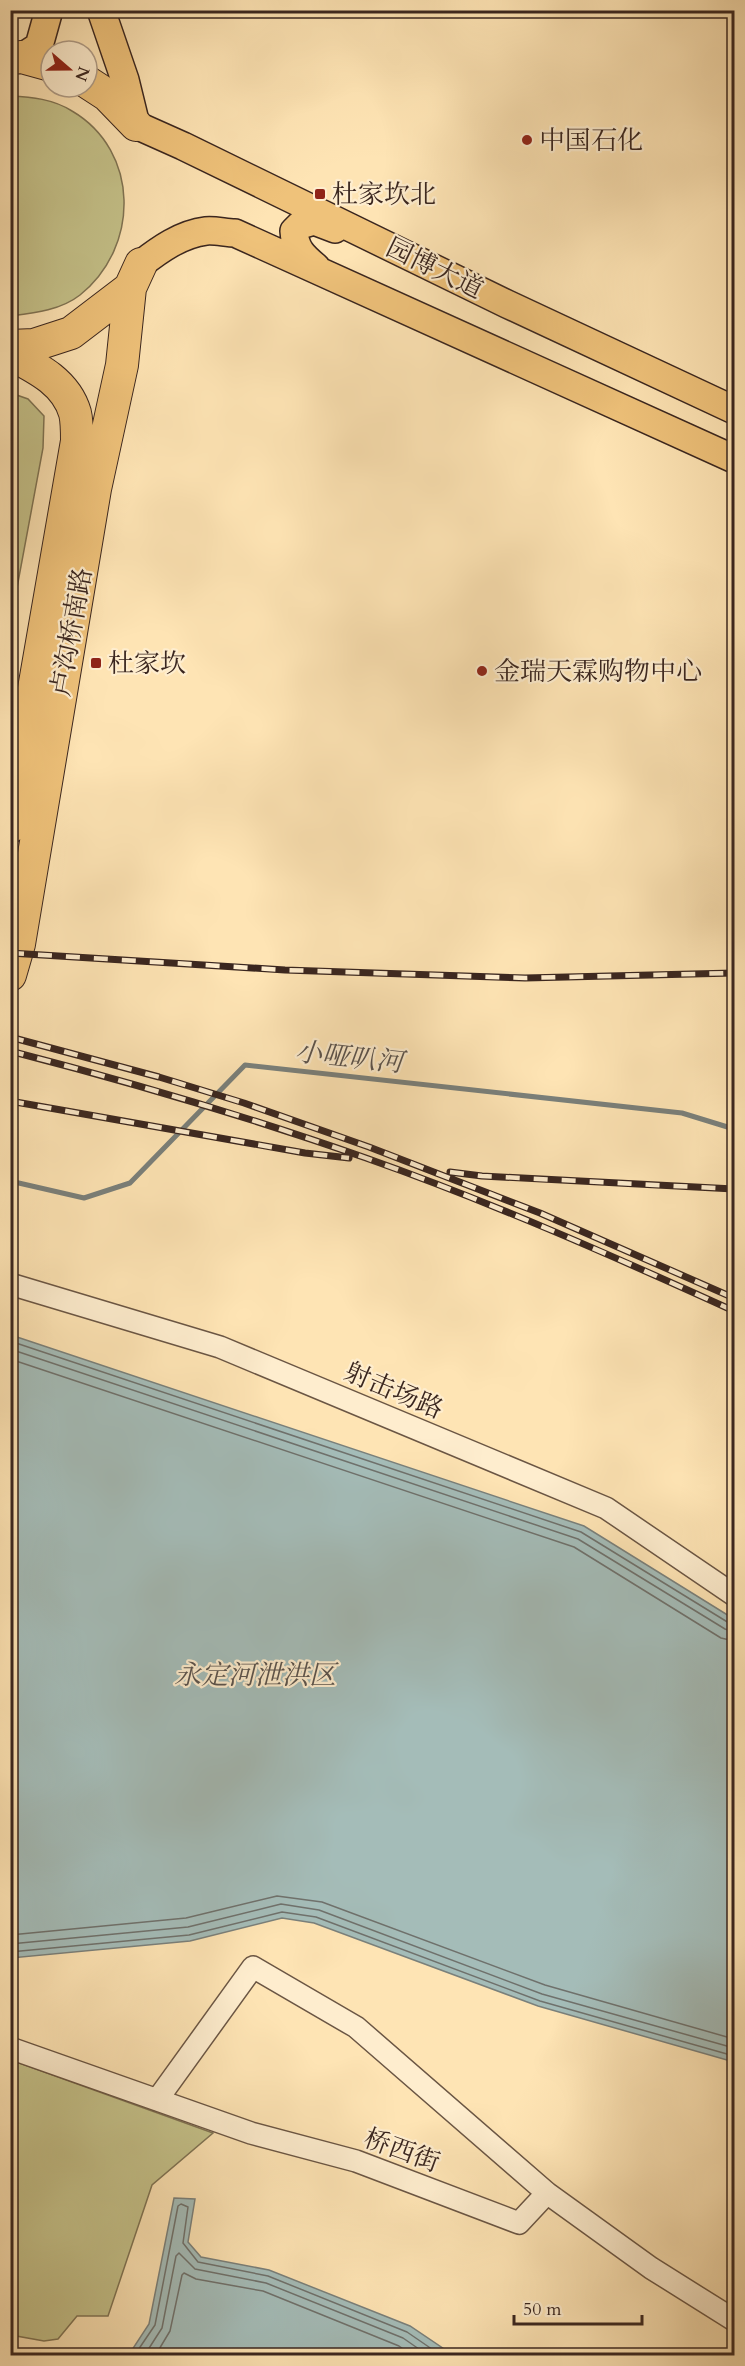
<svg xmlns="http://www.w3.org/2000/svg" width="745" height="2366" font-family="Cardo,'Noto Serif SC',serif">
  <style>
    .green { fill: #c5c28a; stroke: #807454; stroke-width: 1.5 }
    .water { fill: #a4bcb8; stroke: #7a807b; stroke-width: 1.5 }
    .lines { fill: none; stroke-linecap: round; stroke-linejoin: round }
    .shore { stroke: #6f716c; stroke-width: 1.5 }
    .stream { stroke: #7a807b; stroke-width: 5 }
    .minor-casing { stroke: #6b5644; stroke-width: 24 }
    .major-casing { stroke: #3a261f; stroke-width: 30 }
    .highway-casing { stroke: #3a261f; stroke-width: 34 }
    .minor { stroke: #feedce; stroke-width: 21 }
    .major { stroke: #efc27a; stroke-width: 27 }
    .highway { stroke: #efc27a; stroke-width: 32 }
    .rail-casing { stroke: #3a261f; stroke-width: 7 }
    .rail { stroke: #feedce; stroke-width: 4.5; stroke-dasharray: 14; stroke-linecap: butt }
    .poi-dot { fill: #8f2418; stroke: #feedce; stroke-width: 2 }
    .labels { text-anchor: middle; stroke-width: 4.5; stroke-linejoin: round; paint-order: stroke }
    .poi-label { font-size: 26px; fill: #3a261f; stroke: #feedce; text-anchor: start }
    .street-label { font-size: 26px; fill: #3a261f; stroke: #feedce }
    .water-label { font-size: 27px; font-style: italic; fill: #5a534d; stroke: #feedce }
  </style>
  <rect width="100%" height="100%" fill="#fee4b4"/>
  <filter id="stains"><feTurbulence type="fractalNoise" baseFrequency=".00333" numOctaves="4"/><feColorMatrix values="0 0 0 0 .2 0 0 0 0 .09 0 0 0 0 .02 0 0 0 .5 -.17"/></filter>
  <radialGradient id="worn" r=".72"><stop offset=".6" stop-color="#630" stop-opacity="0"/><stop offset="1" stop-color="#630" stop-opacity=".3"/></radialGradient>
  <path class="green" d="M10,96C32,97 53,99 72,111C140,151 140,247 80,295C61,310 35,313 11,316Z
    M11,393L28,399L44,416L43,448L11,620Z
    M11,2060L213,2133L152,2185L108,2316H77L58,2339L44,2341L11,2335Z"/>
  <path class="water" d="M11,1335L584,1526L734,1619V2062L538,2006L314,1923L282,1918L190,1941L11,1958Z
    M174,2198L195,2199L188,2242L201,2257L269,2270L410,2326L453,2355H119L132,2350L149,2324Z"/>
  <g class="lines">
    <path class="shore" d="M10,1341L581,1532L729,1623L734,1624
      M10,1349L578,1539L725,1629L734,1632
      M10,1359L574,1547L721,1638L734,1641
      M10,1935L186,1918L277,1896L322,1902L545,1985L734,2039
      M10,1944L188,1927L281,1904L319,1910L542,1994L734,2048
      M10,1952L189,1935L282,1912L316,1917L540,2001L734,2056
      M134,2356L155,2325L178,2206L181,2204L188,2207L183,2243L198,2262L268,2276L407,2332L442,2356
      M144,2356L162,2328L176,2256L179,2253L195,2269L266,2283L403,2338L429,2356
      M155,2356L170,2331L182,2275L184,2273L196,2279L263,2291L399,2346L413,2356"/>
    <path class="stream" d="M10,1181L84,1198L130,1183L245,1065L682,1113L734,1129"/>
    <defs>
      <path id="minor" d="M10,1284L220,1347L606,1508L734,1595
        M10,2048L251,2133L356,2161L519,2223L547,2193L651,2268L734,2320
        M157,2100L253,1967L356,2027L547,2193"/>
      <path id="major" d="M101,10L125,80L136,125L183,146L507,304L734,410
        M22,57L39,46L49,10
        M141,264C159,250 181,234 206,231C215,230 226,233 235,233L734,459
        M316,267C303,256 295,249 294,231L300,225L314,221L335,229"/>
      <path id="highway" d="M10,58L22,57L51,65
        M87,82L107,95L136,125
        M10,346L34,345L71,333L130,288L141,264
        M10,354C37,368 66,382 75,413C77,421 77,432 77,441L10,827
        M10,975L19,944L95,489L122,365L130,288"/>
    </defs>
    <use href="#minor" class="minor-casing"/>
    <use href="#major" class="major-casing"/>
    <use href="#highway" class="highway-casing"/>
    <use href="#minor" class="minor"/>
    <use href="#major" class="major"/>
    <use href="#highway" class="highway"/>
    <defs>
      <path id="rail" d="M10,953L285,970L525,978L734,973
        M10,1037L159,1077L244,1103L369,1147L540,1213L734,1298
        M10,1051C130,1082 249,1117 366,1158C491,1202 613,1256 734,1311
        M10,1101L305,1153L349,1158
        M450,1172L482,1176L734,1189"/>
    </defs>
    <use href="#rail" class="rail-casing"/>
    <use href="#rail" class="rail"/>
  </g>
  <g class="poi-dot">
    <circle cx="527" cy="140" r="6"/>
    <rect x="314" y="188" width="12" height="12" rx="3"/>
    <rect x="90" y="657" width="12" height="12" rx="3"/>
    <circle cx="482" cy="671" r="6"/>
  </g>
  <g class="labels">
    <g class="poi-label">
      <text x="539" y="149">中国石化</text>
      <text x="332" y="203">杜家坎北</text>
      <text x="108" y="672">杜家坎</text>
      <text x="494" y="680">金瑞天霖购物中心</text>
    </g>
    <g class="street-label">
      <text transform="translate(435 268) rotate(26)" y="9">园博大道</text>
      <text transform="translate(71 632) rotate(-80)" y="9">卢沟桥南路</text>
      <text transform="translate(394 1390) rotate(23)" y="9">射击场路</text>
      <text transform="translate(402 2150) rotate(20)" y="9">桥西街</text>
    </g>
    <g class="water-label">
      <text transform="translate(349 1057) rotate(6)" y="9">小哑叭河</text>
      <text x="255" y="1684">永定河泄洪区</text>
    </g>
  </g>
  <rect width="745" height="2366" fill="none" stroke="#fee4b4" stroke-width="36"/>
  <rect x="12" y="12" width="721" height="2342" fill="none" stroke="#3a261f" stroke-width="3"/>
  <rect x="18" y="18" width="709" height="2330" fill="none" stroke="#3a261f" stroke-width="1.5"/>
  <g transform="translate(69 69) rotate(110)"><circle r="28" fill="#feedce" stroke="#b09d88" stroke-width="1.5"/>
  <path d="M0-4.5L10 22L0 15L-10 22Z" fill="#8f2418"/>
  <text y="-9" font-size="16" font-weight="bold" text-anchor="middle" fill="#3a261f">N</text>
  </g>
  <path d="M514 2315v9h128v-9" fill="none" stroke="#3a261f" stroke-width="3"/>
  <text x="523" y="2315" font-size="18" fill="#3a261f" stroke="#feedce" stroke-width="4.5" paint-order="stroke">50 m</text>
  <rect width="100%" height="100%" filter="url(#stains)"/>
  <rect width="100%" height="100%" fill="url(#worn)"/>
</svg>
